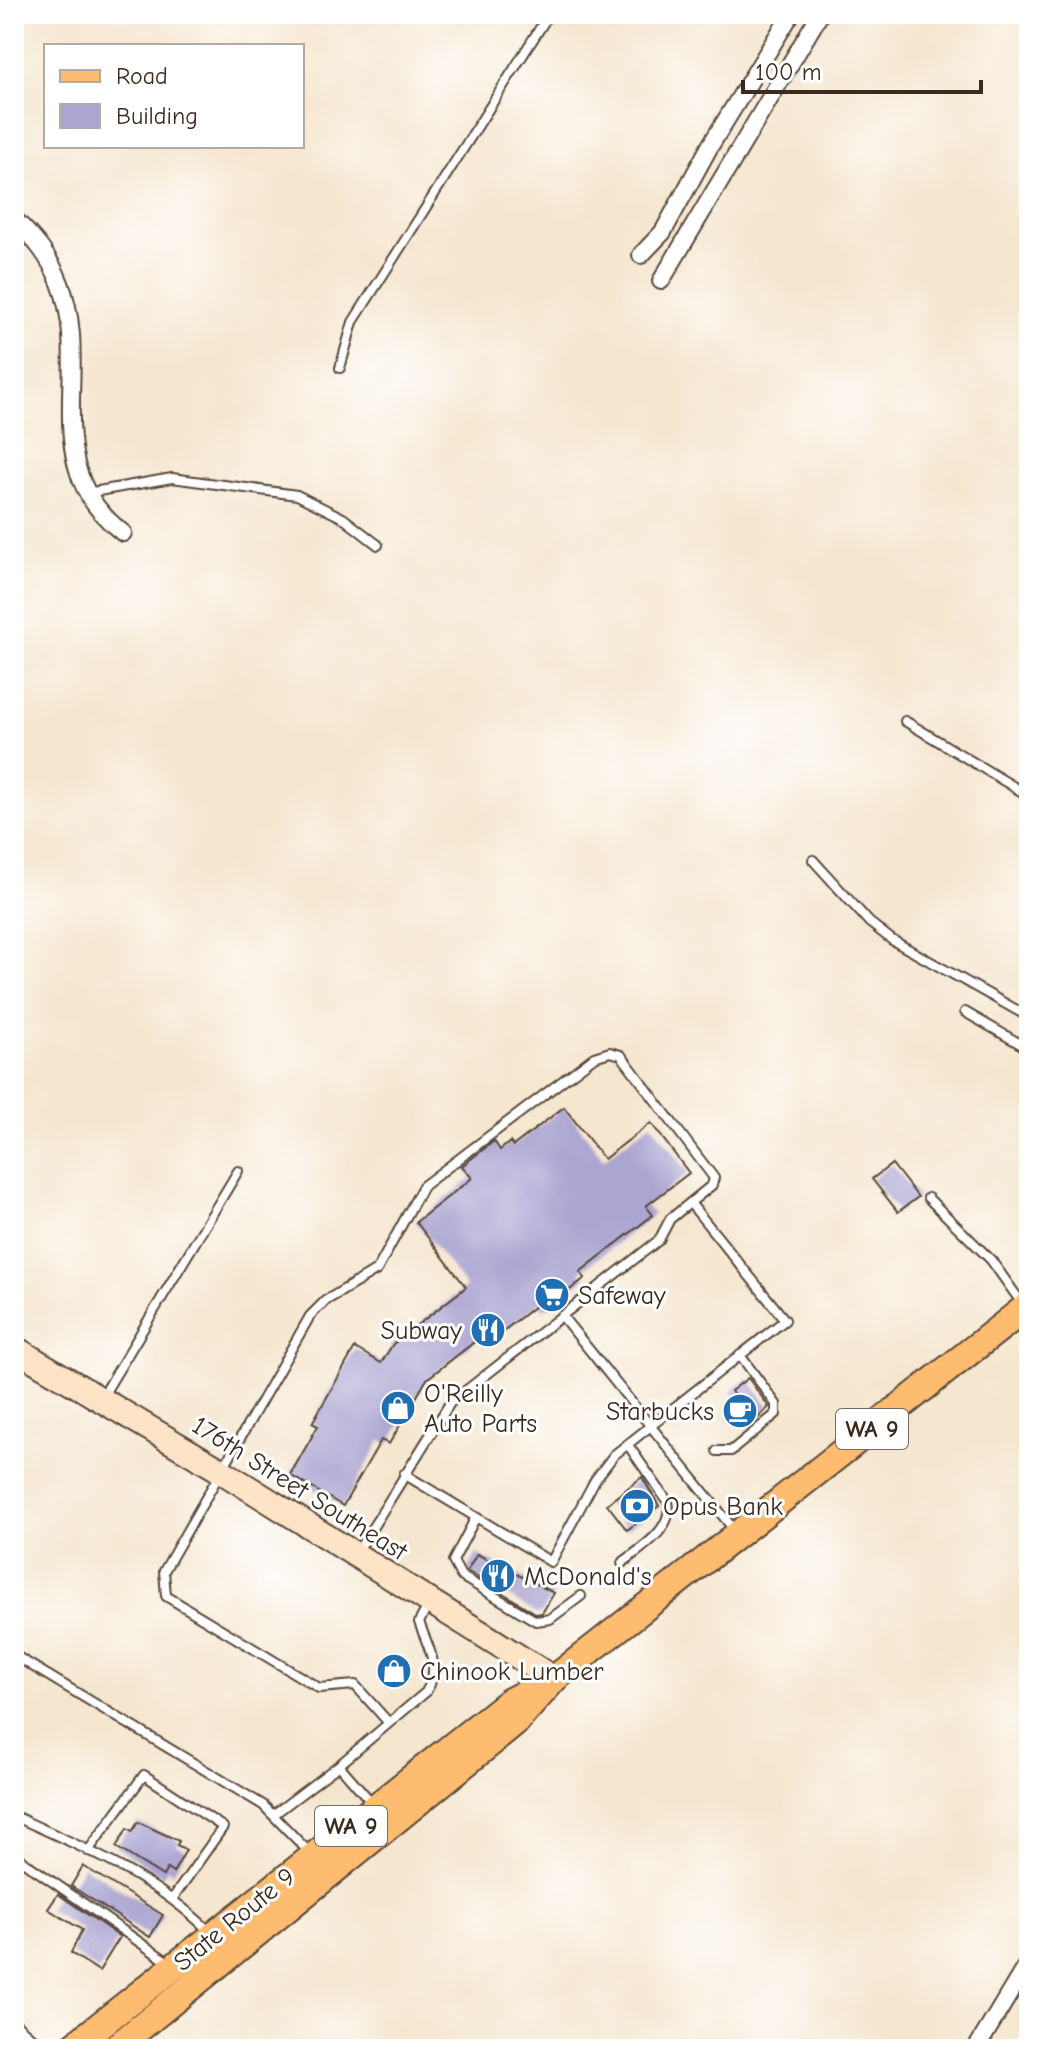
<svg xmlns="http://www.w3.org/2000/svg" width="1043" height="2063" font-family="'Comic Neue',sans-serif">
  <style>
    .building { fill: #aba5d1 }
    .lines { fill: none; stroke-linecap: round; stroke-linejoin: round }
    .lane-casing { stroke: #574639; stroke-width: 12 }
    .street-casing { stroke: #574639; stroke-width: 20 }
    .secondary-casing { stroke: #574639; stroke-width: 28 }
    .primary-casing { stroke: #574639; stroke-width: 30 }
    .lane { stroke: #fff; stroke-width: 8 }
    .street { stroke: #fff; stroke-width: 16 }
    .secondary { stroke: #fee4c6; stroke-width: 24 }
    .primary { stroke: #fdbc70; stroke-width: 26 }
    .labels { text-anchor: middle; stroke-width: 6; stroke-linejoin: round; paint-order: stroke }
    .shield { fill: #fff; stroke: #766a62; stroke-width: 2 }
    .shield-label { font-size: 24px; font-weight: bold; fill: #3b2a1e }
    .poi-label { font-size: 26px; fill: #3b2a1e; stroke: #fff; text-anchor: start }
    .street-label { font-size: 26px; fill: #3b2a1e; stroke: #fff }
  </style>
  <rect width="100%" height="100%" fill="#fff"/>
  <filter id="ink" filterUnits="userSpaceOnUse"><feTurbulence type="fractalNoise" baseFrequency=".0125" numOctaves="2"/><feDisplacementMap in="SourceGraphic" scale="16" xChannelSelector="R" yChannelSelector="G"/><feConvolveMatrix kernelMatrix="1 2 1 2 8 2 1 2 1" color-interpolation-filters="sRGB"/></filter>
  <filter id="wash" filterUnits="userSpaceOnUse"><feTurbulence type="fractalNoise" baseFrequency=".006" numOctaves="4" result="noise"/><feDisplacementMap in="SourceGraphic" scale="32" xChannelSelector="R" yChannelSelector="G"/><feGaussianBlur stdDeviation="1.8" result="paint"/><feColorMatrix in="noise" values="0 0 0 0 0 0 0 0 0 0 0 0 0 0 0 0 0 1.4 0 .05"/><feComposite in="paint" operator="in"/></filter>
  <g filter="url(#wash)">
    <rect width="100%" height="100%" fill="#f5e6cf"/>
    <g id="blocks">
      <path class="building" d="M564,1107L604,1159L651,1123L689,1173L646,1206L653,1215L580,1272L585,1278L544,1310L539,1303L502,1332L496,1325L427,1379L389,1444L381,1440L343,1506L290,1475L318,1426L312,1423L355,1348L381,1363L393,1344L466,1287L416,1222L472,1178L462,1166L494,1141L500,1150L510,1142L513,1146Z
        M892,1164L918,1197L898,1212L872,1179Z
        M748,1378L769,1407L754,1422L748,1419L731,1391Z
        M642,1477L659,1506L627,1530L607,1504Z
        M477,1554L554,1593L542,1613L537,1614L467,1571Z
        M138,1822L179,1841L177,1845L186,1850L173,1873L167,1869L163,1876L116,1847L127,1829L132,1832Z
        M83,1866L163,1915L150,1937L71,1886Z
        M58,1894L120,1937L99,1971L71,1953L82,1930L48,1909Z"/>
    </g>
  </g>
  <g filter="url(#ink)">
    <use href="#blocks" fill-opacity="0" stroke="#574639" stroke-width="2"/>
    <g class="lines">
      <defs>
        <path id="lane" d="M340,368L353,322L549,14
          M87,493L172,478L297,495L343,518L378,545
          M905,721L1029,796
          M813,860L869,922L892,940L1029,1017
          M965,1012L1029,1049
          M928,1198L991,1260L1023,1305
          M562,1316L735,1531
          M101,1399L238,1171
          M717,1451H731L776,1414V1404L740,1355
          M404,1474L551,1562L595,1480L614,1455L785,1320L691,1204
          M476,1517L453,1561L461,1576L536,1621L550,1619L581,1596
          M356,1554L450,1403L659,1240L670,1219L712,1185L714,1178L621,1055L610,1052L594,1057L423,1186L377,1270L325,1301L310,1316L164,1571L166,1596L319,1688L355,1685L389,1723
          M622,1563C641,1548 674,1529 668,1502L628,1445
          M14,1655L263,1805L309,1852
          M372,1803L339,1765L426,1692C442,1666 428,1648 419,1622L428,1606
          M273,1815L339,1765
          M14,1816C85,1848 156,1878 211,1933
          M88,1851L144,1775L223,1827L173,1898
          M14,1855L171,1964
          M14,2022L45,2049"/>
        <path id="street" d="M14,219C34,238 50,257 60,283C94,370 34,465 123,533
          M641,255L663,232L710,146L791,14
          M661,281L820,14
          M976,2049L1029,1961"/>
        <path id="secondary" d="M14,1348L223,1472L554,1679"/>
        <path id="primary" d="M70,2049L508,1702L540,1686
          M114,2049L514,1724L554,1679L1029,1305"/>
      </defs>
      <use href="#lane" class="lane-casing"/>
      <use href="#street" class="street-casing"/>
      <use href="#secondary" class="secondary-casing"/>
      <use href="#primary" class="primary-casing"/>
      <use href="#lane" class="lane"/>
      <use href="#street" class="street"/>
      <use href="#secondary" class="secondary"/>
      <use href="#primary" class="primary"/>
    </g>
  </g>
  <defs>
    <symbol id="supermarket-disc" viewBox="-11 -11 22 22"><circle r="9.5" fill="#1f6fb2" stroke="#fff"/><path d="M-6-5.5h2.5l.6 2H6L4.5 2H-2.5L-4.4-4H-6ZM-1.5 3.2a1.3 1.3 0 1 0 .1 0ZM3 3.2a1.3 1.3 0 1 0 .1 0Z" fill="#fff"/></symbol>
    <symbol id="restaurant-disc" viewBox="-11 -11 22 22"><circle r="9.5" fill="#1f6fb2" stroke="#fff"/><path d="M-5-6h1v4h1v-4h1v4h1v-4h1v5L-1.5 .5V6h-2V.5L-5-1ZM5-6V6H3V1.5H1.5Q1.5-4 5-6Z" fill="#fff"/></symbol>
    <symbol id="shop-disc" viewBox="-11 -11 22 22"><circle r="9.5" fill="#1f6fb2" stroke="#fff"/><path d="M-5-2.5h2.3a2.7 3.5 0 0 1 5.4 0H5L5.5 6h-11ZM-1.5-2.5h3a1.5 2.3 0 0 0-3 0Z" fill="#fff"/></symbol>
    <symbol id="cafe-disc" viewBox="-11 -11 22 22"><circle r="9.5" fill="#1f6fb2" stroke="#fff"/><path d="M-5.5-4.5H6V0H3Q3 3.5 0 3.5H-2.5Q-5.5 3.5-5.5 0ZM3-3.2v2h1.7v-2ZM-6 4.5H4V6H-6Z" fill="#fff"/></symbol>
    <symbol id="bank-disc" viewBox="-11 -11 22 22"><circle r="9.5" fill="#1f6fb2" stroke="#fff"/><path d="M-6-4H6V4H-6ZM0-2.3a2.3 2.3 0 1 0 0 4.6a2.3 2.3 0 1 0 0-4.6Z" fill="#fff"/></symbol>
  </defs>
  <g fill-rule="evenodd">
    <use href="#supermarket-disc" x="532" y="1275" width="40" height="40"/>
    <use href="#restaurant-disc" x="468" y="1310" width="40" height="40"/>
    <use href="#shop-disc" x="378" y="1388" width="40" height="40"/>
    <use href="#cafe-disc" x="720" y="1391" width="40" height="40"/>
    <use href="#bank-disc" x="617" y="1486" width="40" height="40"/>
    <use href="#restaurant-disc" x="478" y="1556" width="40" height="40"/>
    <use href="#shop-disc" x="374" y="1651" width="40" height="40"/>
  </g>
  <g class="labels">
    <g class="shield">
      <rect x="836" y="1409" width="72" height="40" rx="6"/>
      <rect x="315" y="1806" width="72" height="40" rx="6"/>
    </g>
    <g class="shield-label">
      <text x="872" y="1437">WA 9</text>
      <text x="351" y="1834">WA 9</text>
    </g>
    <g class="poi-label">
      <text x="578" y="1304">Safeway</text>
      <text x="462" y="1339" text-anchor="end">Subway</text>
      <text x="424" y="1402">O'Reilly<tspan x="424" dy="30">Auto Parts</tspan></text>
      <text x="714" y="1420" text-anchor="end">Starbucks</text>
      <text x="663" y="1515">Opus Bank</text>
      <text x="524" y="1585">McDonald's</text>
      <text x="420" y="1680">Chinook Lumber</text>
    </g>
    <g class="street-label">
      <text transform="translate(300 1488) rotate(32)" y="9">176th Street Southeast</text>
      <text transform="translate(234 1919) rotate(-39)" y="9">State Route 9</text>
    </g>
  </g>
  <rect width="1043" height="2063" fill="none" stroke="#fff" stroke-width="48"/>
  <rect x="44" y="44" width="260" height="104" fill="#ffffff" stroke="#b1aaa5" stroke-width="2"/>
  <rect x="60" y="70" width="40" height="12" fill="#fdbc70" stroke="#b1aaa5" stroke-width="2"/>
  <text x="116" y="84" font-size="24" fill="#3b2a1e">Road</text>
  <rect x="60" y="104" width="40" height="24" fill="#aba5d1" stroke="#b1aaa5" stroke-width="2"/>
  <text x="116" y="124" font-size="24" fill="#3b2a1e">Building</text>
  <path d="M743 80v12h238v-12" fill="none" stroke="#3b2a1e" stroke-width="4"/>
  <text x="755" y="80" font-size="24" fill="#3b2a1e" stroke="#ffffff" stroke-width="6" paint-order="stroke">100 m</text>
</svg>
